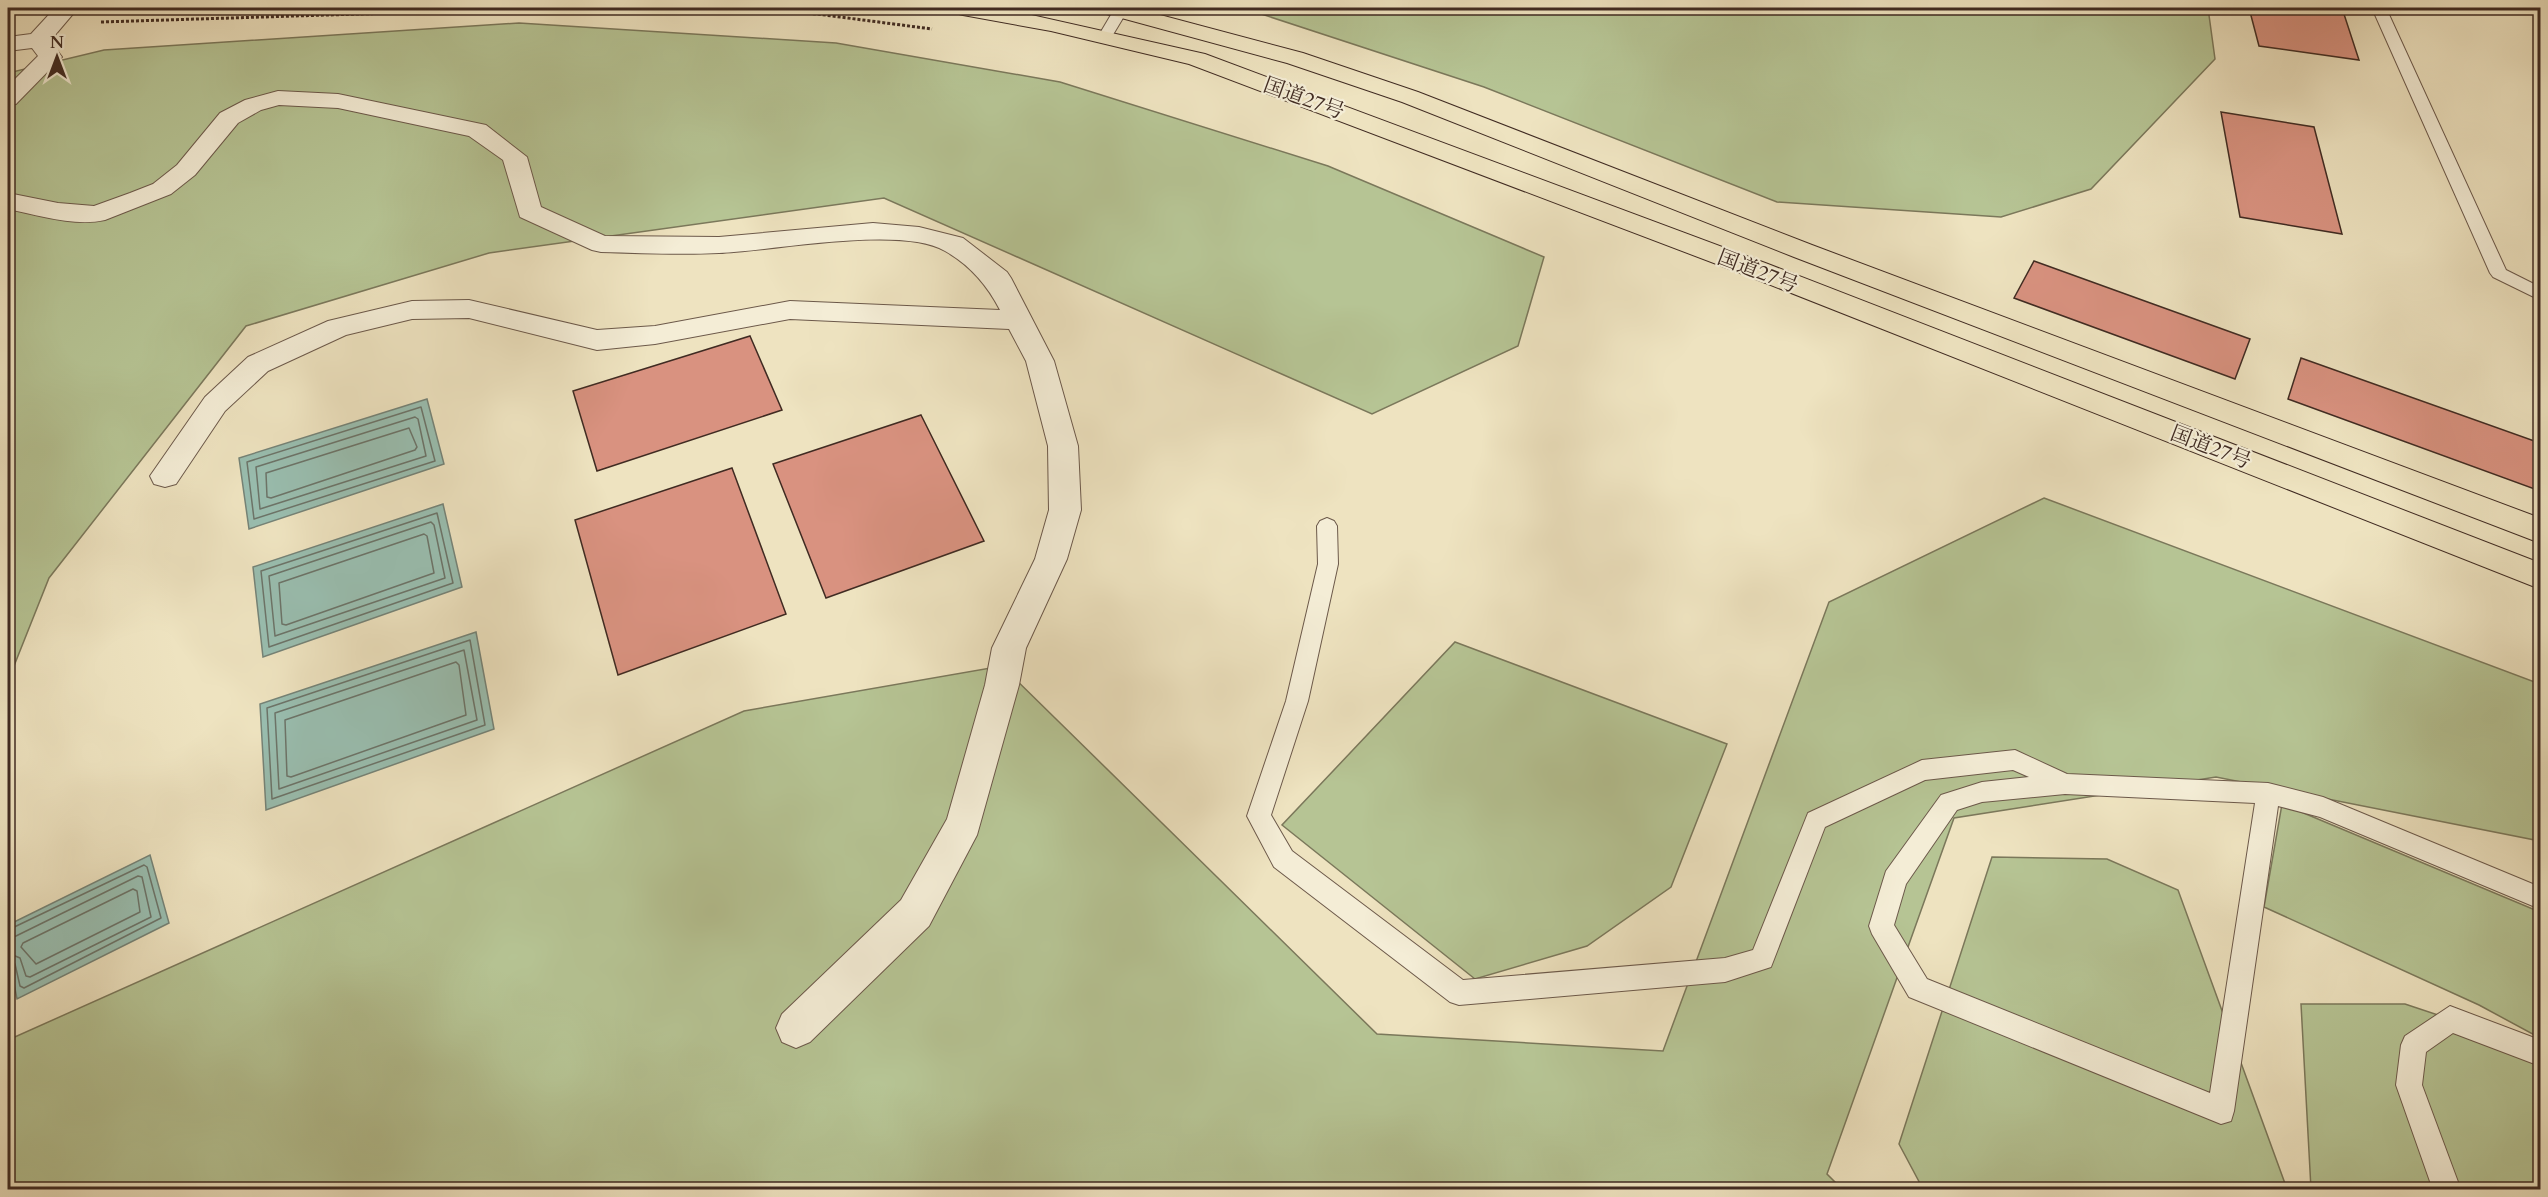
<svg xmlns="http://www.w3.org/2000/svg" width="2548" height="1197" font-family="Cardo,'Noto Serif JP',serif">
  <style>
    .green { fill: #b6c494; stroke: #7b785b; stroke-width: 1.5 }
    .water { fill: #99beb0; stroke: #758377; stroke-width: 1.5 }
    .lines { fill: none; stroke-linecap: round; stroke-linejoin: round }
    .shore { stroke: #6c7469; stroke-width: 1.5 }
    .building { fill: #d99280; stroke: #402b22; stroke-width: 1.5 }
    .service-casing { stroke: #6c594a; stroke-width: 2 }
    .minor-casing { stroke: #6c594a; stroke-width: 2 }
    .trunk-casing { stroke: #402b22; stroke-width: 2 }
    .path { stroke: #402b22; stroke-width: 3; stroke-dasharray: 3 2; stroke-linecap: butt }
    .service { fill: #f4edd6; fill-rule: evenodd }
    .minor { fill: #f4edd6; fill-rule: evenodd }
    .trunk { fill: #eee3c0; fill-rule: evenodd }
    .labels { text-anchor: middle; stroke-width: 4.5; stroke-linejoin: round; paint-order: stroke }
    .street-label { font-size: 21px; fill: #402b22; stroke: #f4edd6 }
  </style>
  <rect width="100%" height="100%" fill="#eee3c0"/>
  <filter id="stains"><feTurbulence type="fractalNoise" baseFrequency=".00333" numOctaves="4"/><feColorMatrix values="0 0 0 0 .2 0 0 0 0 .09 0 0 0 0 .02 0 0 0 .5 -.17"/></filter>
  <radialGradient id="worn" r=".72"><stop offset=".6" stop-color="#630" stop-opacity="0"/><stop offset="1" stop-color="#630" stop-opacity=".3"/></radialGradient>
  <path class="green" d="M1243,8H2208L2215,59L2091,189L2001,217L1777,202L1484,87Z
    M519,23L836,43L1060,82L1328,166L1544,257L1518,346L1372,414L884,198L489,253L246,326L49,578L8,681V73L104,50Z
    M2044,498L2540,684V841L2216,777L1954,818L1827,1174L1842,1189H8V1040L744,711L1002,666L1377,1034L1663,1051L1829,602Z
    M1455,642L1727,744L1671,887L1587,946L1475,979L1282,825Z
    M2282,804L2540,912V1038L2479,1005L2264,907Z
    M1992,857L2107,859L2178,890L2287,1189H1923L1899,1144Z
    M2301,1004H2405L2540,1049V1189H2311Z"/>
  <path class="water" d="M427,399L444,464L249,529L239,458Z
    M443,504L462,587L263,657L253,567Z
    M476,632L494,729L266,810L260,704Z
    M150,855L169,923L17,999L8,953V925Z"/>
  <g class="lines">
    <path class="shore" d="M421,407L435,461L254,519L247,462Z
      M415,417L418,419L426,456L260,509L256,467Z
      M409,428L417,447L415,450L271,498L267,497L266,473Z
      M437,513L453,583L269,647L261,571Z
      M431,522L434,525L445,578L275,636L269,576Z
      M424,534L427,536L434,573L286,625L282,624L279,583Z
      M470,640L485,725L272,799L267,708Z
      M464,650L477,720L279,789L275,713Z
      M456,662L459,665L466,715L291,777L287,776L285,720Z
      M133,889L137,891L140,912L36,964L21,947L23,943Z
      M8,930L144,865L147,867L161,918L24,988L20,986L15,964L8,960
      M8,937L16,936L138,876L142,877L151,917L30,977L26,976L20,958L8,953"/>
  </g>
  <path class="building" d="M2249,8H2342L2359,60L2259,46Z
    M2221,112L2314,127L2342,234L2240,217Z
    M2034,261L2250,339L2235,379L2014,298Z
    M750,336L782,410L597,471L573,391Z
    M2301,358L2540,443V491L2288,399Z
    M921,415L984,541L826,598L773,464Z
    M732,468L786,614L618,675L575,520Z"/>
  <g class="lines">
    <defs>
      <path id="service" d="M1115,8H1129L1111,38H1101L1099,35Z
        M2372,8H2386L2506,270L2540,287V300L2493,277L2490,273Z
        M1327,518L1334,521L1337,526L1338,564L1308,701L1271,815L1292,851L1463,980L1725,958L1753,950L1808,813L1922,760L2015,750L2067,774L2268,783L2323,797L2540,887V909L2320,817L2278,806L2234,1111L2231,1121L2221,1124L1909,997L1872,934L1869,926L1886,871L1941,795L1982,782L2029,777L2013,770L1925,780L1825,827L1771,967L1725,982L1459,1005L1450,1002L1274,867L1247,816L1286,701L1318,564L1317,526L1320,521ZM2065,794L2255,803L2210,1093L1927,979L1894,925L1906,884L1957,810L1982,802Z
        M2450,1006L2540,1040V1066L2453,1033L2426,1052L2422,1085L2461,1190H2433L2396,1085L2401,1045L2405,1036Z"/>
      <path id="minor" d="M55,8H78L50,41L62,57L16,104L8,106V86L38,56L32,48L8,51V37L31,34Z
        M278,91L338,94L486,125L527,157L541,207L605,236L719,237L873,223L919,227L963,238L1007,272L1011,278L1054,361L1078,446L1081,510L1067,559L1026,648L1019,685L977,835L929,926L810,1042L796,1048L782,1042L776,1028L782,1014L901,900L947,819L985,685L992,648L1035,559L1049,510L1048,446L1026,361L1009,329L790,319L655,344L597,350L469,318L412,319L346,335L268,371L225,411L176,484L165,487L154,484L150,476L205,397L248,357L328,321L412,301L469,300L597,330L655,326L790,301L1000,310C987,285 970,265 945,251C901,225 773,251 719,253C680,255 640,253 601,252L592,250L520,217L503,160L469,136L338,108L279,105L261,110L238,123L195,175L171,194L105,220C75,227 37,215 8,209V193L58,203L94,206L130,193L153,184L177,165L220,113L245,100Z"/>
      <path id="trunk" d="M952,8H1000L1205,54L1768,264L2540,563V589L1748,276L1189,64L1051,31L963,15L955,13Z
        M1100,8H1134L1303,53L1418,92L1812,245L2540,518V543L1794,257L1402,102L1287,63L1103,13Z"/>
    </defs>
    <use href="#service" class="service-casing"/>
    <use href="#minor" class="minor-casing"/>
    <use href="#trunk" class="trunk-casing"/>
    <path class="path" d="M733,8L817,14L932,29
      M101,22L553,8"/>
    <use href="#service" class="service"/>
    <use href="#minor" class="minor"/>
    <use href="#trunk" class="trunk"/>
  </g>
  <g class="labels">
    <g class="street-label">
      <text transform="translate(1304 98) rotate(20)" y="7">国道27号</text>
      <text transform="translate(1758 271) rotate(21)" y="7">国道27号</text>
      <text transform="translate(2211 447) rotate(21)" y="7">国道27号</text>
    </g>
  </g>
  <rect width="2548" height="1197" fill="none" stroke="#eee3c0" stroke-width="30"/>
  <rect x="9" y="9" width="2530" height="1179" fill="none" stroke="#402b22" stroke-width="3"/>
  <rect x="15" y="15" width="2518" height="1167" fill="none" stroke="#402b22" stroke-width="1.5"/>
  <g transform="translate(57 57)" stroke="#f4edd6" stroke-width="4.5" paint-order="stroke">
  <path d="M0-4.5L10 22L0 15L-10 22Z" fill="#402b22"/>
  <text y="-9" font-size="16" font-weight="bold" text-anchor="middle" fill="#402b22">N</text>
  </g>
  <rect width="100%" height="100%" filter="url(#stains)"/>
  <rect width="100%" height="100%" fill="url(#worn)"/>
</svg>
